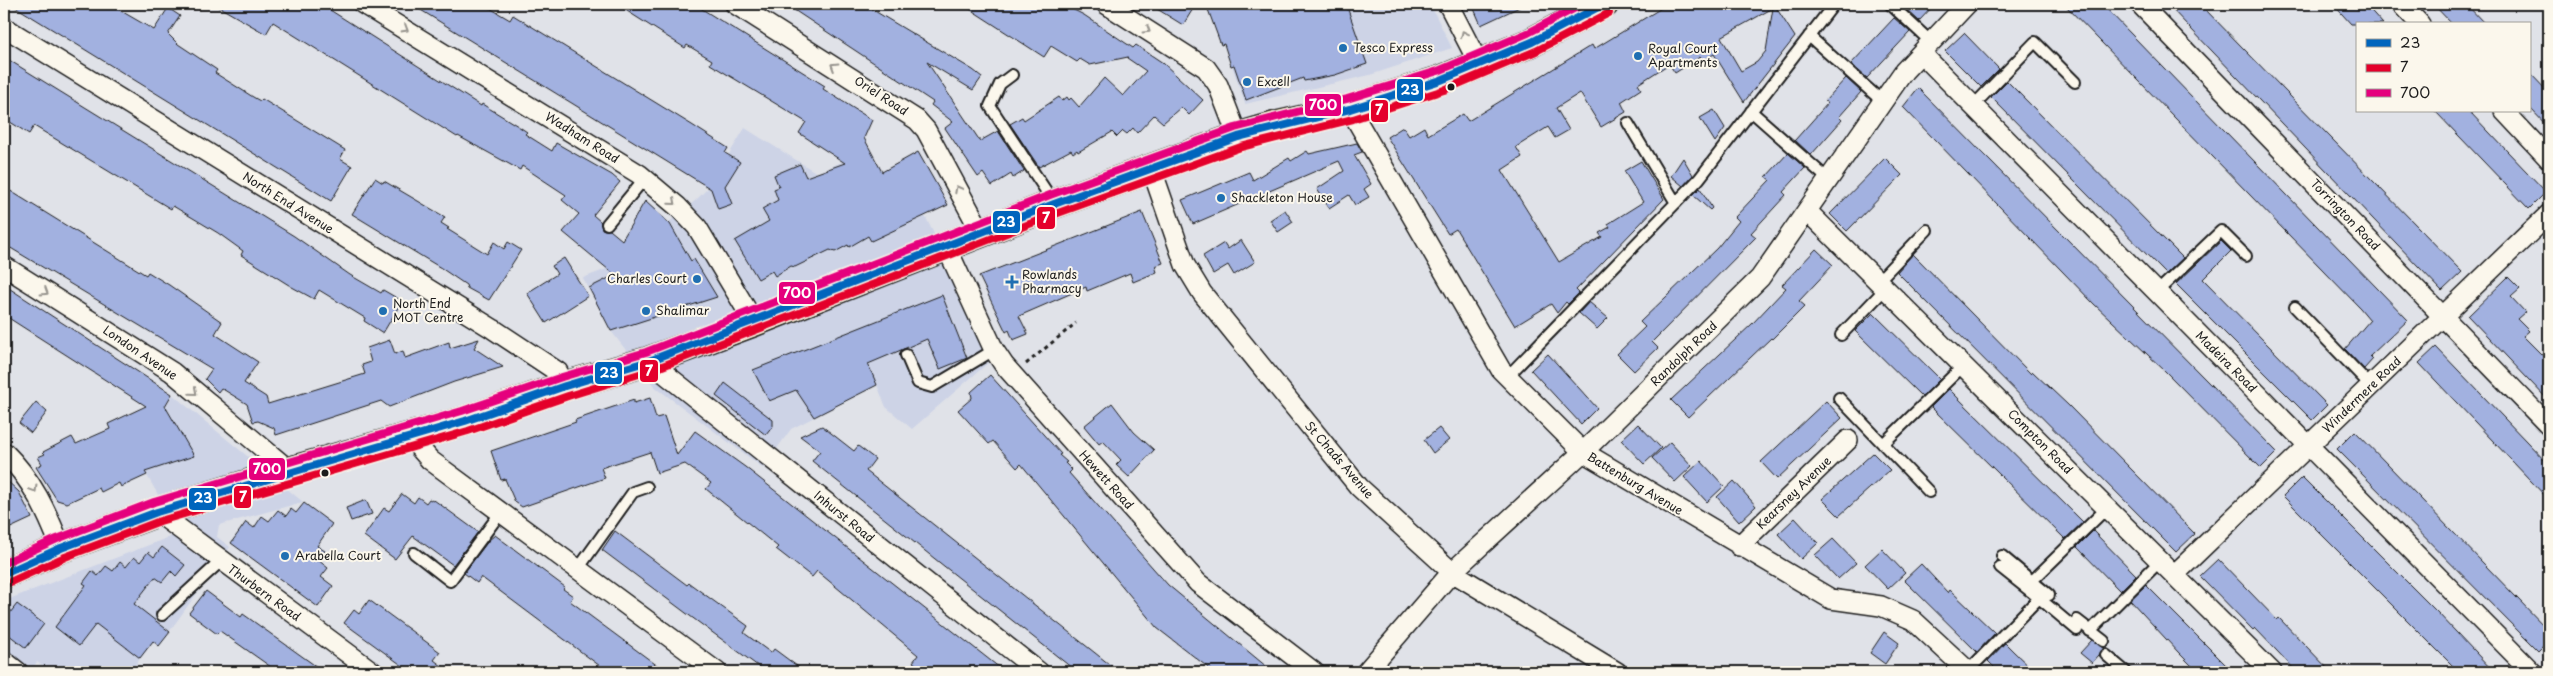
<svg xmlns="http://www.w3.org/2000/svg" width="2553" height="676" font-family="'Playpen Sans',sans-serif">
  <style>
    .built { fill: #cdd3e6 }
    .building { fill: #a2b1e0; stroke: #1c1c1c; fill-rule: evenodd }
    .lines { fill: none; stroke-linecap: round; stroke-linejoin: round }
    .service-casing { stroke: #1c1c1c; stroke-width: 14 }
    .minor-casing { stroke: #1c1c1c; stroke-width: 22 }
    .primary-casing { stroke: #1c1c1c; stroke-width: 31 }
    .path { stroke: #1c1c1c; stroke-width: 3; stroke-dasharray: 4 4; stroke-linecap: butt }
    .service { stroke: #fbf7ec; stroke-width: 10 }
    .minor { stroke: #fbf7ec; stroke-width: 19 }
    .primary { stroke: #fcde96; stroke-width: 28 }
    .bus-1-casing { stroke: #fbf7ec; stroke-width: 11 }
    .bus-2-casing { stroke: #fbf7ec; stroke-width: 11 }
    .bus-3-casing { stroke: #fbf7ec; stroke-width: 11 }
    .bus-1 { stroke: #0065bd; stroke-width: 8 }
    .bus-2 { stroke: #e4002b; stroke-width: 8 }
    .bus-3 { stroke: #e5007d; stroke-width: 8 }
    .oneway { stroke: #97948e }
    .poi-dot { fill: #1f6fb2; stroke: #fbf7ec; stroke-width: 2 }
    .bus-dot { fill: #1c1c1c; stroke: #fbf7ec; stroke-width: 2 }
    .labels { text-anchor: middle; stroke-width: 4; stroke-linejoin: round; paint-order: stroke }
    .poi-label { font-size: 12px; fill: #1c1c1c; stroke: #fbf7ec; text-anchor: start }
    .street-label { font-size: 12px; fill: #1c1c1c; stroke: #fbf7ec }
    .line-badge { stroke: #fbf7ec; stroke-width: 2 }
    .badge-label { font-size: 14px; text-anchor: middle; font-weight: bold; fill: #fff }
  </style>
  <rect width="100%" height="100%" fill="#e0e2e8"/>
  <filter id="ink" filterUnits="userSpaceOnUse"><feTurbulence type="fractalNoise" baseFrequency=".02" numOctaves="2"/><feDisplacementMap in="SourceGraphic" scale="10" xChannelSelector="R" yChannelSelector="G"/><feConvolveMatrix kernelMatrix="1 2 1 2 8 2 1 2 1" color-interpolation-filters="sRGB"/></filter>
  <g filter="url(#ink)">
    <path class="built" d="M1253,4H1426L1433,10L1452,48L1370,75L1245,104L1232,66L1251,59Z
      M745,128L817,173L870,149L882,171L898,163L956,277L988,363L912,429L886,407L877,385L791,429L763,468L654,386L611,331L583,278L617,265L696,200L709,187Z
      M173,395L303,502L219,525L217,537L230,547L159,646L153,642L130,672H52L37,662L30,672H4V601L180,533L145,472L123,425L165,407Z"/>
    <path class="building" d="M11,4H109L154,30L168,8L180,16L168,34L178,44L217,70L215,73L253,97L260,101L262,99L345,150L340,159L352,166L331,201Z
      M214,4H334L330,10L481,106L482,104L518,126L527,132L525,134L552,151L556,143L612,175L620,182L593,215L601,222L602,229L610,230L622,240L645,201L670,224L691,261L694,259L717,297L611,331L589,288L615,275L563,232L579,214L562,200L566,195L522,166L520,170L458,136L457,137L273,22L266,34Z
      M411,4H483L510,20L513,15L692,125L728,148L725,153L740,162L725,186L732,204L718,209L711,189Z
      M616,4H694L825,86L823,89L872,120L864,138L882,172L918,152L948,205L871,241L868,236L849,247L848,245L835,252L830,250L795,267L791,266L775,276L772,271L758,279L735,241L769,221L762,209L778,200L774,189L779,187L774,175L800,164L806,177L845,163L799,133L806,122L710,64L712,60L687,45L685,48Z
      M785,4H863L973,70L982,77L973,90L927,62L980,141L998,131L1024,171L1013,178L1011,174L992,186L983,173L978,177L945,128L953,122L931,105L933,102Z
      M962,4H1062L1084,15L1133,48L1136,45L1163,63L1203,100L1189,115L1181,107L1163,123L1154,115L1137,133L1133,128L1127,134L1123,131L1117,137L1112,132L1078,152L1077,150L1073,153L1071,150L1039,167L1010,124L1022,117L1024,120L1059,97L1062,101L1067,97L1069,100L1071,98L1079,107L1104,78L1123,96L1146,71L1127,58L1128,57L1090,65L1080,59L1077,62L1051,46L1044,57Z
      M1149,4H1196L1183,25Z
      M1206,4H1346L1367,64L1335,75L1304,81L1303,78L1246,100L1234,65L1231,66L1224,44L1221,45Z
      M1472,4H1526L1481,25Z
      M1668,4H1780L1775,6L1795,37L1744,102L1714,54L1703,61L1700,57L1675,73L1669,64L1638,84L1641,89L1621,102L1626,112L1601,127L1580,93L1556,108L1569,130L1555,138L1548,127L1516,147L1522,157L1502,170L1559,262L1602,237L1599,233L1610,227L1608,224L1643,202L1624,171L1641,161L1664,199L1576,290L1579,293L1568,304L1566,302L1557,313L1551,304L1515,326L1456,229L1448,234L1387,137L1403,127L1409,136L1424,127L1428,135L1463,114L1468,121L1592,45L1594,49ZM1773,8L1766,51L1757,62L1741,71L1721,37Z
      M1907,4H1935L1919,21L1904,7Z
      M2064,4H2102L2408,320L2370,356L2373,359L2364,369L2345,349L2370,320L2360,308Z
      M2167,4H2200L2462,272L2442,291Z
      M2333,4H2365L2383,24H2351Z
      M2433,4H2466L2485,24H2452Z
      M1894,18L1910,32L1867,78L1851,64Z
      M1964,33L1999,69L1981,87L1945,51Z
      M4,57L294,236L350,275L381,293L383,290L402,301L383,333L364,321L365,318L319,290L314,299L292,287L241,255L243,251L218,233L173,206L171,209L34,126L29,134L4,118Z
      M2529,72L2549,93V128L2529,107Z
      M1846,78L1861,92L1839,117L1842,120L1811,155L1795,140L1828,103L1825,101Z
      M2007,81L2183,258L2166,274L1991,97Z
      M1918,88L2277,452L2261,468L2165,371L2094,304L1903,107Z
      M1714,110L1725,128L1715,142L1700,118Z
      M2435,111H2469L2546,192L2529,209Z
      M1357,143L1362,152L1354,155L1371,184L1364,189L1369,197L1355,205L1349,195L1329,208L1317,189L1344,171L1339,161L1193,224L1182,200L1249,172L1253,180L1289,158L1291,161L1307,151L1309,154Z
      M1788,153L1805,168L1783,192L1786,195L1751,233L1756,237L1652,342L1658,348L1634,371L1617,354L1645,327L1640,322L1717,248L1739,221L1735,217L1770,180L1766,177Z
      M1683,158L1693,175L1683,186L1671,176Z
      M1885,158L1902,175L1847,231L1830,214Z
      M375,178L383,183L384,181L445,217L441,223L449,228L447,229L487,254L494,242L504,249L508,242L521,250L489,300L467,288L466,285L441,268L352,214Z
      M4,187L146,275L148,272L169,285L222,322L215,334L258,362L244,383L266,397L268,404L365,374L362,365L371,362L367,348L390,340L395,354L403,351L405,358L449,342L450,348L479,339L474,348L503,367L454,382L389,407L381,401L276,435L274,428L258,421L253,422L247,404L221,388L218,392L205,379L212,369L4,244Z
      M1700,188L1712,208L1710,210L1693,195Z
      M1285,210L1293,222L1278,232L1270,220Z
      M1142,212L1163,263L1155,266L1157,272L1133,282L1130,273L1087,291L1086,287L1019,316L1028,334L1013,340L1009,330L1006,332L979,276Z
      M1241,240L1255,262L1234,275L1228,265L1213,274L1203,256L1224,243L1228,249Z
      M2221,241L2231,251L2203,279L2327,405L2312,420L2176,284Z
      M1816,249L1833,265L1799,301L1805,306L1772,339L1771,338L1688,417L1671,400L1752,324L1786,288L1782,285Z
      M1913,254L2031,374L2033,372L2068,405L2195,534L2176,552L1897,272Z
      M564,258L588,296L546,323L527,293L557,274L552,266Z
      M2508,277L2520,289L2511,297L2525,312L2517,319L2529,331L2523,336L2549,362V401L2468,316Z
      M4,285L172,394L165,406L194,456L145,472L147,475L121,487L119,483L101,492L99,488L67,503L57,500L36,467L42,464L38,457L45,454L43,452L72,437L76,444L110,429L108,424L146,406L4,315Z
      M942,295L967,358L940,369L927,339L868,364L877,385L814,417L796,390L769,401L753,370Z
      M1589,302L1608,318L1597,329L1579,313Z
      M1873,313L1940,379L1922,397L1855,331Z
      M2436,347L2549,465V500L2419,363Z
      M1548,354L1597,408L1581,424L1531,370Z
      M990,375L1061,454L1059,455L1067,462L1065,463L1072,470L1069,473L1168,585L1273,672H1214L1157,628L1021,464L1017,468L993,441L989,444L958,410L972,398L971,392Z
      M725,383L773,420V426L766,435L716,396Z
      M1949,389L2083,522L2065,539L1931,407Z
      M650,398L656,418L664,416L677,455L695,431L745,467L1005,672H926L913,662L918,655L817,571L812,577L776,549L778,547L706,489L711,483L685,464L657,473L650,452L601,468L605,478L522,507L515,502L505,479L501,480L491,451L576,422L575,420L634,400V403Z
      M1826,401L1842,418L1777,479L1761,462Z
      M36,402L47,412L31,433L19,423Z
      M1112,403L1134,432L1154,450L1129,477L1116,465L1121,460L1103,441L1099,444L1084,426Z
      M1638,424L1661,448L1644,464L1621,440Z
      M822,426L854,451L858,446L875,459L866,471L1119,672H1077L812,461L820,451L800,436Z
      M1439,428L1449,440L1433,453L1424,440Z
      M2355,431L2549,631V640L2538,651L2337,449Z
      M1670,442L1692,466L1675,482L1652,458Z
      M1873,453L1890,470L1839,516L1822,499Z
      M1701,461L1724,486L1707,502L1684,477Z
      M2302,477L2437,612L2494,672H2459L2283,496Z
      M4,478L19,492L32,518L4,531Z
      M1734,481L1756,506L1739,522L1717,497Z
      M402,494L414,503L418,497L426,503L429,499L433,501L434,500L478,532L453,565L413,536L395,559L364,536L384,508L389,511Z
      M366,500L372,514L351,521L346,508Z
      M304,503L332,524L317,546L325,551L318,560L328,568L321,577L333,586L318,607L231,543L246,522L254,528L262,516L269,521L278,510L286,516L291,509L296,513Z
      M1795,518L1818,543L1801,559L1778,534Z
      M615,531L687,585L689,583L748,626L744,633L771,653L774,649L805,672H766L686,613L602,550Z
      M2093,531L2136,575L2120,591L2077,547Z
      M495,535L565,587L563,589L573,596L570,601L666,672H608L481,577L477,583L464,573L489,540Z
      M1833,539L1856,563L1838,579L1815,555Z
      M162,547L185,565L176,576L171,571L162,582L155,577L134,604L170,632L159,646L153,641L140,658L96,624L79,646L55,627L86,585L83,583L92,571L98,576L106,566L113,571L120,562L126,567L134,557L140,562L148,552L154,557Z
      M1882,549L1905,573L1888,589L1865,565Z
      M2218,559L2277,620L2279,618L2331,672H2297L2255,628L2253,630L2200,576Z
      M1921,564L1948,593L1950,590L1995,633L1977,652L1904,580Z
      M2146,585L2233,672H2198L2178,652L2130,600Z
      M206,591L241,617L243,614L324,672H278L220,631L217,634L189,613Z
      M369,600L440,652L434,660L450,672H411L344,623L354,610L359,614Z
      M17,604L44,624L26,648L4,631V608L10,613Z
      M1884,632L1899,643L1885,664L1870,653Z
      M2092,640L2105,648L2092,663L2080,653Z
      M2005,643L2014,652L2035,672H1999L1988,661Z"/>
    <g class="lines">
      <defs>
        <path id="service" d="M1890,4L1931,42
          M1809,36L1883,102
          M1012,75L1000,84L990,106L1054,203
          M1973,106L2035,42L2075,82
          M1751,111L1829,180
          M1628,123L1676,203
          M607,224L644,179
          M1878,281L1927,230
          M2157,292L2221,231L2246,256
          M2295,307L2371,386
          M1841,335L1885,289
          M906,355L918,383L932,387L994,350
          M1507,377L1699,179L1834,4
          M1839,398L1883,444L1963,366
          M1883,444L1929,492
          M414,553L450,581L501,512
          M2002,556L2032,581
          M2000,567L2039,598
          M578,569L633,492L647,487
          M2049,595L2032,581L2107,508
          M162,615L221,561
          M2077,620L2104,641
          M2090,631L2160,561
          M2106,655L2126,672
          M1968,671L2039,598L2077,630"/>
        <path id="minor" d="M363,4L639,174L678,207L697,227L754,322
          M735,4L917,120L926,130L981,232
          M1106,4L1206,68L1218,85L1238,137
          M1448,4L1479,64
          M2140,4L2549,426
          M2401,4L2420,24
          M4,27L493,329L558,372L565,386
          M1921,53L2532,672
          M1350,109L1501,370L1583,452L1831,599L1881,606L1913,620L1969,672
          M2504,111L2549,159
          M1151,167L1185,265L1202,293L1359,487L1452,572L1617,672
          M1807,211L2272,672
          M946,246L994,350L1004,365L1198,583L1314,672
          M4,266L172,372L290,471
          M649,361L1039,672
          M411,438L430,460L717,672
          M4,452C32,479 47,512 61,548
          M157,512L373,672
          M1739,546L1848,440
          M2174,575L2549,214
          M4,661L18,672
          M1366,672L1452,572L1583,452L1760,278L1904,71L1967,4"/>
        <path id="primary" d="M4,574L61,548L157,512L290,471L465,421L565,386L649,361L754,322L1054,204L1238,137L1279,125L1350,109L1441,80L1532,42L1604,4"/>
      </defs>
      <use href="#service" class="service-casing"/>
      <use href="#minor" class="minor-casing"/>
      <use href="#primary" class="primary-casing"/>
      <path class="path" d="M1026,364L1076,323"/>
      <use href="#service" class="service"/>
      <use href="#minor" class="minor"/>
      <use href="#primary" class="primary"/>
      <defs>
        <path id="bus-1" d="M4,574L61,548L157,512L465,421L565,386L649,361L1054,204L1238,137L1350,109L1441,80L1532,42L1604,4"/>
        <path id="bus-2" d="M8,583L65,557L160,521L468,431L568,396L652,370L1058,213L1241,147L1353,119L1444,90L1536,51L1609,13"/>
        <path id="bus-3" d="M4,563L57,539L154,502L462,411L562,377L646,352L1050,195L1235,128L1347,99L1438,71L1528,33L1583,4"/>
      </defs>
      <use href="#bus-1" class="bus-1-casing"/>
      <use href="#bus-2" class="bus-2-casing"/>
      <use href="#bus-3" class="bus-3-casing"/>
      <use href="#bus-1" class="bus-1"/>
      <use href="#bus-2" class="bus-2"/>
      <use href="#bus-3" class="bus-3"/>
    </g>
    <defs><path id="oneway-chevron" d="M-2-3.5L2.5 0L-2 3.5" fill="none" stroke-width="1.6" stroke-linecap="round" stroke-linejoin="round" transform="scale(1.25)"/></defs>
    <g class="oneway">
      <use href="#oneway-chevron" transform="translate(405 29) rotate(31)"/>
      <use href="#oneway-chevron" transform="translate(1147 30) rotate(32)"/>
      <use href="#oneway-chevron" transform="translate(1464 34) rotate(-116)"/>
      <use href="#oneway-chevron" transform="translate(834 66) rotate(-148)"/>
      <use href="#oneway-chevron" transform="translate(958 189) rotate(-118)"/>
      <use href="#oneway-chevron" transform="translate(673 202) rotate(41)"/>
      <use href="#oneway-chevron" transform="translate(45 292) rotate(32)"/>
      <use href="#oneway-chevron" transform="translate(194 392) rotate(41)"/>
      <use href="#oneway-chevron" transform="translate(34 489) rotate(59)"/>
    </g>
  </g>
  <g class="poi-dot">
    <circle cx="1343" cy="48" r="5"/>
    <circle cx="1638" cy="56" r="5"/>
    <circle cx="1247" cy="82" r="5"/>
    <circle cx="1221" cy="198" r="5"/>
    <circle cx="697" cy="279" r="5"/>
    <path d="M1009.5 274.5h5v5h5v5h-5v5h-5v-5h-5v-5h5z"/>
    <circle cx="383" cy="311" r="5"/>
    <circle cx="646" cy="311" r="5"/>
    <circle cx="285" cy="556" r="5"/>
  </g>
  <g class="bus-dot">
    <circle cx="1451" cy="87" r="4.5"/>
    <circle cx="325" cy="473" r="4.5"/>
  </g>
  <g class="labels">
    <g class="poi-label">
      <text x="1353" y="52">Tesco Express</text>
      <text x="1648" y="53">Royal Court<tspan x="1648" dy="14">Apartments</tspan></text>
      <text x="1257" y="86">Excell</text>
      <text x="1231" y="202">Shackleton House</text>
      <text x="1022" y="279">Rowlands<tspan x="1022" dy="14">Pharmacy</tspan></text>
      <text x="687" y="283" text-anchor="end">Charles Court</text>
      <text x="393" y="308">North End<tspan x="393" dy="14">MOT Centre</tspan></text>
      <text x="656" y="315">Shalimar</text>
      <text x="295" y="560">Arabella Court</text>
    </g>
    <g class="street-label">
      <text transform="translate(881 96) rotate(33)" y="4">Oriel Road</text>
      <text transform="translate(582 138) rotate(32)" y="4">Wadham Road</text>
      <text transform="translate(288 203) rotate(32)" y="4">North End Avenue</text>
      <text transform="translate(2345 215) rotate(46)" y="4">Torrington Road</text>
      <text transform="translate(140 353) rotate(34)" y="4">London Avenue</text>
      <text transform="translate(1684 354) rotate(-44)" y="4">Randolph Road</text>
      <text transform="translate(2226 362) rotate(45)" y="4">Madeira Road</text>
      <text transform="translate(2362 395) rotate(-44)" y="4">Windermere Road</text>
      <text transform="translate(2040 442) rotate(45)" y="4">Compton Road</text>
      <text transform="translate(1339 460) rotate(49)" y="4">St Chads Avenue</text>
      <text transform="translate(1106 480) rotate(48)" y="4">Hewett Road</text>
      <text transform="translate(1635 484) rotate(31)" y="4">Battenburg Avenue</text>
      <text transform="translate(1794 493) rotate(-44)" y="4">Kearsney Avenue</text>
      <text transform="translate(844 517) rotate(39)" y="4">Inhurst Road</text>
      <text transform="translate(264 593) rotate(36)" y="4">Thurbern Road</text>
    </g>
  </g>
  <g class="line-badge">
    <rect x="1396" y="78" width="28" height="24" rx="5" fill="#0065bd"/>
    <rect x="1304" y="93" width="38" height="24" rx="5" fill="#e5007d"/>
    <rect x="1370" y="99" width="19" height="24" rx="5" fill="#e4002b"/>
    <rect x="1036" y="206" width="20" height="24" rx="5" fill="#e4002b"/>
    <rect x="992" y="210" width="29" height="24" rx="5" fill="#0065bd"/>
    <rect x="778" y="281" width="38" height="24" rx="5" fill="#e5007d"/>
    <rect x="639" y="359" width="20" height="24" rx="5" fill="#e4002b"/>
    <rect x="594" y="361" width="29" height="24" rx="5" fill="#0065bd"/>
    <rect x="248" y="457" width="38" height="24" rx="5" fill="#e5007d"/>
    <rect x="233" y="485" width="19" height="24" rx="5" fill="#e4002b"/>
    <rect x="188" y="487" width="29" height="24" rx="5" fill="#0065bd"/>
  </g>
  <g class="badge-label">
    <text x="1410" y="95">23</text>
    <text x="1323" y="110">700</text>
    <text x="1379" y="115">7</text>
    <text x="1046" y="223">7</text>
    <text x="1006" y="227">23</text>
    <text x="797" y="298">700</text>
    <text x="649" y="376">7</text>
    <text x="609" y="378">23</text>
    <text x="267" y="474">700</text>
    <text x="243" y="502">7</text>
    <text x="203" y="503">23</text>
  </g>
  <rect width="2553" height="676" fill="none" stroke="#fbf7ec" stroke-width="20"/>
  <rect x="10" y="10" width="2533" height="656" fill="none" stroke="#1c1c1c" stroke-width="2" filter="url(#ink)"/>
  <rect x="2356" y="22" width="175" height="90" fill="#fbf7ec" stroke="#a29f99"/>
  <rect x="2366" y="39" width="25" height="8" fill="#0065bd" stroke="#a29f99"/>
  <text x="2400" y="48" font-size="15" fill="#1c1c1c">23</text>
  <rect x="2366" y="64" width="25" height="8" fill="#e4002b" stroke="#a29f99"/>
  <text x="2400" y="72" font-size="15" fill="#1c1c1c">7</text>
  <rect x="2366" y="89" width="25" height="8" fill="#e5007d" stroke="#a29f99"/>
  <text x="2400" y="98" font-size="15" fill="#1c1c1c">700</text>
</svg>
